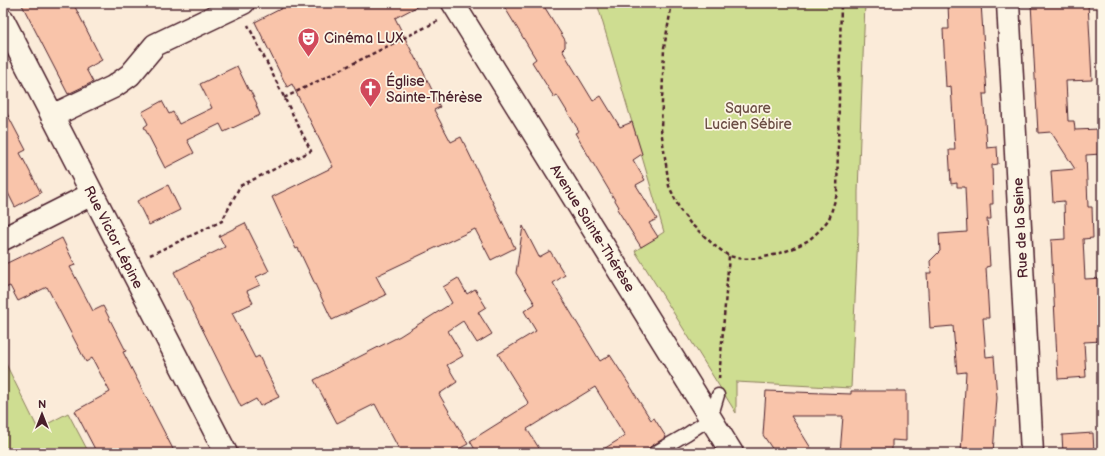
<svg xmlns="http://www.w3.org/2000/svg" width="1105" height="456" font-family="'Balsamiq Sans',sans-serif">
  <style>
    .green { fill: #cedd91; stroke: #8c7e5e }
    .building { fill: #f9c4aa; stroke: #4a1f2b }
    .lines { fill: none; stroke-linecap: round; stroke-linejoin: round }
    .lane-casing { stroke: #4a1f2b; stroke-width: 15 }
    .street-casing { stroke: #4a1f2b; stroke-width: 25 }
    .secondary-casing { stroke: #4a1f2b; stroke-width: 25 }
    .path { stroke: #4a1f2b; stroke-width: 2.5; stroke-dasharray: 4 3; stroke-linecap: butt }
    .lane { stroke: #fcf5e5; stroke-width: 12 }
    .street { stroke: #fcf5e5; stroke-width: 22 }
    .secondary { stroke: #fcf5e5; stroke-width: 22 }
    .labels { text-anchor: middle; stroke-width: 3.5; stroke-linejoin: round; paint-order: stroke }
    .poi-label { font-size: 14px; fill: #4a1f2b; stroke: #fcf5e5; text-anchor: start }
    .park-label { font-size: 14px; fill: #6b4e44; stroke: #fcf5e5 }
    .street-label { font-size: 14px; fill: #4a1f2b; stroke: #fcf5e5 }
  </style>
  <rect width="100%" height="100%" fill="#fbebd9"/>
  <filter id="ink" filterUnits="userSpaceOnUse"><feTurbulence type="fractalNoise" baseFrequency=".025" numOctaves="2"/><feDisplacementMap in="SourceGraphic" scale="8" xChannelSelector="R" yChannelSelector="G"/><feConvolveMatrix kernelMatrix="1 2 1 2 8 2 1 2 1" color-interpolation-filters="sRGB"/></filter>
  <g filter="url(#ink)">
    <path class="green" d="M597,3H865L858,192V234L851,388L736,382V413L635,251L664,232Z
      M3,358L38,429L68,413L89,453H3Z"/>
    <path class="building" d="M21,3H73L102,60L86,69L93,82L68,94Z
      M292,3H424L395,18L416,60L417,59L433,92H432L440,107L434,110L451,142L461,137L515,248L491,260L475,229L376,276L386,295L332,320L298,248L296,249L272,197L333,167L292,84L287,87L255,22Z
      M502,3H542L565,40V47L562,50L593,101L601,96L620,127L632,122L642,154L633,160L645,180L636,185L657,219L649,223L658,237L641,247L617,209L619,207L575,133L579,131L557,95L554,97L532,62L536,59Z
      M948,3H981L987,94H983L987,148L997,147L998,164L992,165L993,204H990L991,219H987L990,266L986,267L989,318H983L986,357L994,356L997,398L993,453H961L966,372L957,373L953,326L930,328L927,273H931L930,261L940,251L939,234L967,232L965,187H957V183L951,184L949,150H955L951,86L946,87L943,29H949Z
      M1031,3H1088L1092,80L1066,81L1068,121H1074L1075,130L1099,129L1101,154L1086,155L1088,207H1092L1093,238L1083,239L1085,279L1102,278V341L1084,342L1086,377L1058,379L1051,240L1065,239L1064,201L1053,202L1051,171L1075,169L1051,132L1038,133Z
      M237,66L249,91L250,90L257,104L256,105L260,115L224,132L220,124L187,140L194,153L165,168L144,127L148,124L142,112L162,101L169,114L173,112L179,124L212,108L200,84Z
      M3,106L26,150L20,153L41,193L15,207L3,183Z
      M168,185L180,210L149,225L137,201Z
      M245,223L269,271L256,277L260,285L247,291L253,303L232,313L255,358L259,356L279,397L260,406L256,399L241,407L174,272L225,247L219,236Z
      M523,226L539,257L550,251L565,275L553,283L600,361L610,355L634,392V393L651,420L654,418L666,437L650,447L647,450V453H597L625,436L595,387L527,429L542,453H477L470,441L529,404L498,354L536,331L524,311L535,304L516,273Z
      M62,238L75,265L70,267L93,311L103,306L126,351L123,352L175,453H97L75,411L110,392L92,358L86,362L47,287L18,301L10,286L3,289V265L30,252L31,254Z
      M458,278L467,294L475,289L486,307L478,312L492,334L477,343L463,321L448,331L463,356L447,365L457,382L439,394L468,444L451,453H401L375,404L337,423L314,380L400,336L452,303L443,287Z
      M766,391L851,394V391H906V441L892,440V453H840L843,416H791L814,453H775L763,435Z
      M1093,433L1094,453H1063L1062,435Z"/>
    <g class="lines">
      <defs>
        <path id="lane" d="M654,453L687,434L711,418L718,395"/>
        <path id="street" d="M1008,3L1032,453
          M3,20L226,453
          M52,116L113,87L130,75L155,45L243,3
          M3,239L92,194"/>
        <path id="secondary" d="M453,3L732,453"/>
      </defs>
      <use href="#lane" class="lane-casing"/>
      <use href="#street" class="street-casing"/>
      <use href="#secondary" class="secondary-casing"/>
      <path class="path" d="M672,3L664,48L661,129L669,186L680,210L690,223L715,246L729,256L742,259L760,258L778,254L794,248L809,240L820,230L829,219L837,194L841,3
        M284,98L438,21
        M150,255L222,221L240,186L311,151L248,25
        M719,379L729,256"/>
      <use href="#lane" class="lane"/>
      <use href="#street" class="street"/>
      <use href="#secondary" class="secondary"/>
    </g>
  </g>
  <defs>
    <symbol id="theatre-pin" viewBox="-11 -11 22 30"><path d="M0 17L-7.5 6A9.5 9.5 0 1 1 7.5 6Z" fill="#d1495b" stroke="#fcf5e5"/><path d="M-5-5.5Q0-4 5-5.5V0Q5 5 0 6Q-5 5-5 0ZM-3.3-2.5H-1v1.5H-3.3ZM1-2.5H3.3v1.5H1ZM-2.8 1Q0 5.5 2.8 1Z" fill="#fff"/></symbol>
    <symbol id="church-pin" viewBox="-11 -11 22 30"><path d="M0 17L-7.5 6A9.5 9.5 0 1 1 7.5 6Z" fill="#d1495b" stroke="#fcf5e5"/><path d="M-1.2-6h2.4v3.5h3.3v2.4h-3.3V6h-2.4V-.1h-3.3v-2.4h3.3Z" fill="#fff"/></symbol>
  </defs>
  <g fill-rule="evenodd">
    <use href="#theatre-pin" x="296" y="26" width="25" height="34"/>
    <use href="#church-pin" x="358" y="76" width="25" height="34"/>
  </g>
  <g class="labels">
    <g class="poi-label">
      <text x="324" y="43">Cinéma LUX</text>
      <text x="386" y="86">Église<tspan x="386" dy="16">Sainte-Thérèse</tspan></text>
    </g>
    <g class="park-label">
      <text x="748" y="113">Square<tspan x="748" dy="16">Lucien Sébire</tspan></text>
    </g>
    <g class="street-label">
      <text transform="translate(593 228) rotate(58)" y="5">Avenue Sainte-Thérèse</text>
      <text transform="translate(1020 228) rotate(-93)" y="5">Rue de la Seine</text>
      <text transform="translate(114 237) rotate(63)" y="5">Rue Victor Lépine</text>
    </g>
  </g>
  <rect width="1105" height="456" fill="none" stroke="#fcf5e5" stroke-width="16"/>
  <rect x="8" y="8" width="1089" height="440" fill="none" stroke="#4a1f2b" stroke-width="1.5" filter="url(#ink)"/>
  <g transform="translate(42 414)" stroke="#fcf5e5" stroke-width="3" paint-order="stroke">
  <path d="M0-3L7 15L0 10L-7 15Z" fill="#4a1f2b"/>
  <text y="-6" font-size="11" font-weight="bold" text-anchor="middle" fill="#4a1f2b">N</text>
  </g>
</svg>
